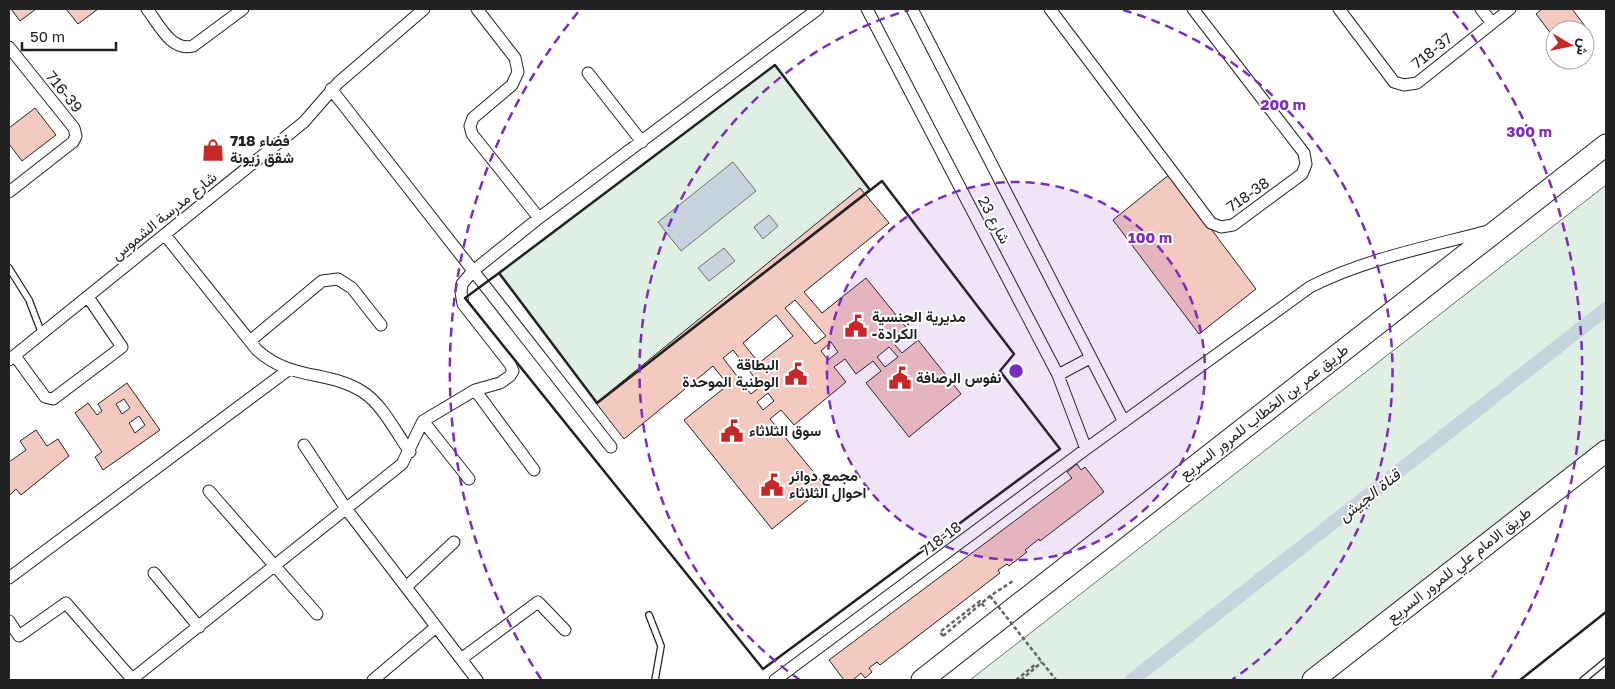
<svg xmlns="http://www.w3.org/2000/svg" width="1615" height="689" font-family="'Golos Text',Vazirmatn,sans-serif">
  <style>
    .green { fill: #e0efe3; stroke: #6f6f6f }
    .water { fill: #c7d3dd; stroke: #6f6f6f }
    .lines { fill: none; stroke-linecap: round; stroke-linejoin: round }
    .canal { stroke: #c7d3dd; stroke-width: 14 }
    .building { fill: #f3c9c0; stroke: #222; fill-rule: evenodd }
    .lane-casing { stroke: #222; stroke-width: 8 }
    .street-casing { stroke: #222; stroke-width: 13 }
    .highway-casing { stroke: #222; stroke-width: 23 }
    .path { stroke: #646464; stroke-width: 2.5; stroke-dasharray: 4 2.5; stroke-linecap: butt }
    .lane { stroke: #fff; stroke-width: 5.5 }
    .street { stroke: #fff; stroke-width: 11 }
    .highway { stroke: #fff; stroke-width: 21 }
    .path-bridge { stroke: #646464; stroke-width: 2.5; stroke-dasharray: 4 2.5; stroke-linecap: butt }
    .wall { stroke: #222; stroke-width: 2.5 }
    .ring { fill: none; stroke: #7b2cbf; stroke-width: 2.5; stroke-dasharray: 9 6 }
    .labels { text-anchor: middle; stroke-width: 4; stroke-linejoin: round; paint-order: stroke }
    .street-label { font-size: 15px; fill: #222; stroke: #fff }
    .poi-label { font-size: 15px; font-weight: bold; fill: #222; stroke: #fff; text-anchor: start }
    .water-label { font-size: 16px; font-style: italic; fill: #222; stroke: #fff }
    .centre { fill: #7b2cbf; stroke: #fff; stroke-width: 2.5 }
    .ring-label { font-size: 15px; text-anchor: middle; font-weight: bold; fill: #7b2cbf; stroke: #fff; stroke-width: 4; stroke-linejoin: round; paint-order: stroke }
  </style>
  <rect width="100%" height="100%" fill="#fff"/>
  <path class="green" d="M775,65L870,190L597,403L499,273Z
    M1606,185V442L1302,680H970Z"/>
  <path class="water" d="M733,162L756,191L681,251L658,222Z
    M769,215L778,226L763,239L754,227Z
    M724,248L735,261L709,281L698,268Z"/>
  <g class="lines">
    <path class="canal" d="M1132,680L1606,309"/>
  </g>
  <path class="building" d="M11,9H36L20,21Z
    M66,9H98L78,24Z
    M1542,9H1572L1585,26L1580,30H1555V39L1536,14Z
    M35,108L56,135L22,161L9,144V128Z
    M1170,174L1256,289L1199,334L1113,220Z
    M860,188L889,223L804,292L822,313L866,278L909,331L894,344L902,353L918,340L961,394L909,437L866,383L881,371L873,361L856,374L845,359L834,367L846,382L794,425L781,410L770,419L825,486L772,529L684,420L728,385L713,366L624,439L596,403ZM795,300L826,336L815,344L785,308ZM776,315L793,336L759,363L743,343ZM831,342L838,352L828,360L821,351ZM889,347L898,357L885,367L877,357ZM733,350L761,386L751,394L723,358ZM768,393L774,401L763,410L757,402Z
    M127,383L160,430L103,470L95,457L102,452L75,413L88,403L97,415L102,411L98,404ZM124,399L130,408L122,414L116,404ZM139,416L145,425L135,433L129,423Z
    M36,430L47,446L58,439L69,456L21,495L16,489L9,496V462L26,450L20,441Z
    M1077,464L1081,470L1085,467L1104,492L1040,541L1039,539L1025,550L1027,552L1009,566L1007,564L998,570L1000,573L880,665L877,662L869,668L872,672L865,678L861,673L854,679L855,680H844L829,660L1072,478L1067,472Z"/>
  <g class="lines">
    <defs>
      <path id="lane" d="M9,268L29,300L42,334
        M649,615L661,646L655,680
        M1583,680L1606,661"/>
      <path id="street" d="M147,9C159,24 171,52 193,46L243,9
        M477,9L515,58L518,72L512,85L473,118L470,126L472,134L539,218
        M867,9L1058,375L1086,449
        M912,9L1124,422
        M1050,9L1211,223L1221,227L1233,225L1302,174L1306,164L1304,153L1193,9
        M1339,9L1394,82L1404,85L1417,83L1510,9
        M1481,9L1492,23
        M9,47L74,128L76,136L73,142L9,192
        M588,73L642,142
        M331,89L611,447
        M165,235L257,350C291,381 329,370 363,392C383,405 396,433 410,452
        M250,341L322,281L338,279L352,288L381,325
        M15,356L45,397L53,399L122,347L88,297
        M9,360L304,122L338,83L424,9
        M1058,375L1090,358
        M475,390L534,470
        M423,421L469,479
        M304,445L347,510L477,680
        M209,491L317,614
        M154,573L199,627
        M9,578L288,370
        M406,587L454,542
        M9,621L19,636L66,603L132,679
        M461,659L538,602L565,630
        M131,680L402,464L423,421L475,390L500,383L510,376L513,371L510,364L463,304L461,292L462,284L473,271L539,218L818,9
        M373,680L436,627
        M775,680L1086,449L1310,287C1365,259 1428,247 1488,231"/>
      <path id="highway" d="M922,680L1606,145
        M1313,680L1606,451"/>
    </defs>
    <use href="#lane" class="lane-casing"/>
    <use href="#street" class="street-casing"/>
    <use href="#highway" class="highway-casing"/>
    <path class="path" d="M943,636L940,632L980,601L986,609
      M1016,680L1036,664
      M1021,680L1042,662"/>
    <use href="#lane" class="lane"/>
    <use href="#street" class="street"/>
    <use href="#highway" class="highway"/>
    <path class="path-bridge" d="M990,596L1056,680
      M943,636L990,596L1013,581"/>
    <path class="wall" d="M775,65L870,190L597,403L499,273Z
      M882,181L1014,354L1000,371L1060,449L763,669L465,298L499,273L597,403Z
      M1520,680L1606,612"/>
  </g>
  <circle cx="1016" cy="371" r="189" fill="#7b2cbf" fill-opacity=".12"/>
  <g class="ring">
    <circle cx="1016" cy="371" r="189"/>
    <path d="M800 680A377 377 0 0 1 909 10M1123 10A377 377 0 0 1 1232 680"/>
    <path d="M541 679A566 566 0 0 1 579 11M1453 11A566 566 0 0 1 1491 679"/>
  </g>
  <defs>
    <symbol id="shop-bare" viewBox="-9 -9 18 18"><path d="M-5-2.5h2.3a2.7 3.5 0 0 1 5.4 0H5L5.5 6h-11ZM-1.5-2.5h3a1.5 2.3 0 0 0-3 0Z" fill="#c62828" stroke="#fff" stroke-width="2.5" paint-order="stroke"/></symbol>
    <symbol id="civic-bare" viewBox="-9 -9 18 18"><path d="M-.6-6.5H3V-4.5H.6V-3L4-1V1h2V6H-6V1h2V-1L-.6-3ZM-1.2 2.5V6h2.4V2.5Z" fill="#c62828" stroke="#fff" stroke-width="2.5" paint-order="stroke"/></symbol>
  </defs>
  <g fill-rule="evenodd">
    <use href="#shop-bare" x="197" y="134" width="32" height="32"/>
    <use href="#civic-bare" x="840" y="310" width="32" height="32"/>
    <use href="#civic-bare" x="780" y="358" width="32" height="32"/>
    <use href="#civic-bare" x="884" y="362" width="32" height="32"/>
    <use href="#civic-bare" x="716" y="415" width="32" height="32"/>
    <use href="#civic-bare" x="756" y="469" width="32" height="32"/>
  </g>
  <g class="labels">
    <g class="street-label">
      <text transform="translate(1432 51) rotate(-39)" y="5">718-37</text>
      <text transform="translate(64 92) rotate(51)" y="5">716-39</text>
      <text transform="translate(1248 195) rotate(-35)" y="5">718-38</text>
      <text transform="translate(164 216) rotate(-39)" y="5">شارع مدرسة الشموس</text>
      <text transform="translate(994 220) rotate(62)" y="5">شارع 23</text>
      <text transform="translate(1264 412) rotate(-38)" y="5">طريق عمر بن الخطاب للمرور السريع</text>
      <text transform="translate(941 539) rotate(-37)" y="5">718-18</text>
      <text transform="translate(1459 565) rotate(-38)" y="5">طريق الامام علي للمرور السريع</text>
    </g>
    <g class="poi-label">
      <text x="230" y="146">فضاء 718<tspan x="230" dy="17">شقق زيونة</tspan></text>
      <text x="872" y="322">مديرية الجنسية<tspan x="872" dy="17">-الكرادة</tspan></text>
      <text x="779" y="370" text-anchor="end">البطاقة<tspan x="779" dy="17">الوطنية الموحدة</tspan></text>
      <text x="916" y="383">نفوس الرصافة</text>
      <text x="749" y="436">سوق الثلاثاء</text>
      <text x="789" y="481">مجمع دوائر<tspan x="789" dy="17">احوال الثلاثاء</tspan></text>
    </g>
    <g class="water-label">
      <text transform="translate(1369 495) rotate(-38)" y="6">قناة الجيش</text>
    </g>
  </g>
  <circle cx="1016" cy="371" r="8" class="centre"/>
  <g class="ring-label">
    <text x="1283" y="110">200 m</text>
    <text x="1529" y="137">300 m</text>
    <text x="1150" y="243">100 m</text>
  </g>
  <rect width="1615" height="689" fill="none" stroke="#222222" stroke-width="20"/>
  <g transform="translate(1570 45) rotate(99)"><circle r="24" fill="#ffffff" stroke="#a7a7a7"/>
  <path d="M0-4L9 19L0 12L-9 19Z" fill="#c62828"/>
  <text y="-8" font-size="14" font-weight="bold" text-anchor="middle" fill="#222222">ش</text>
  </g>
  <path d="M22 42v8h94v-8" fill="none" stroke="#222222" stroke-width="2.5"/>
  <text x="30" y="42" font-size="15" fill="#222222" stroke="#ffffff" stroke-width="4" paint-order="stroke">50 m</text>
</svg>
